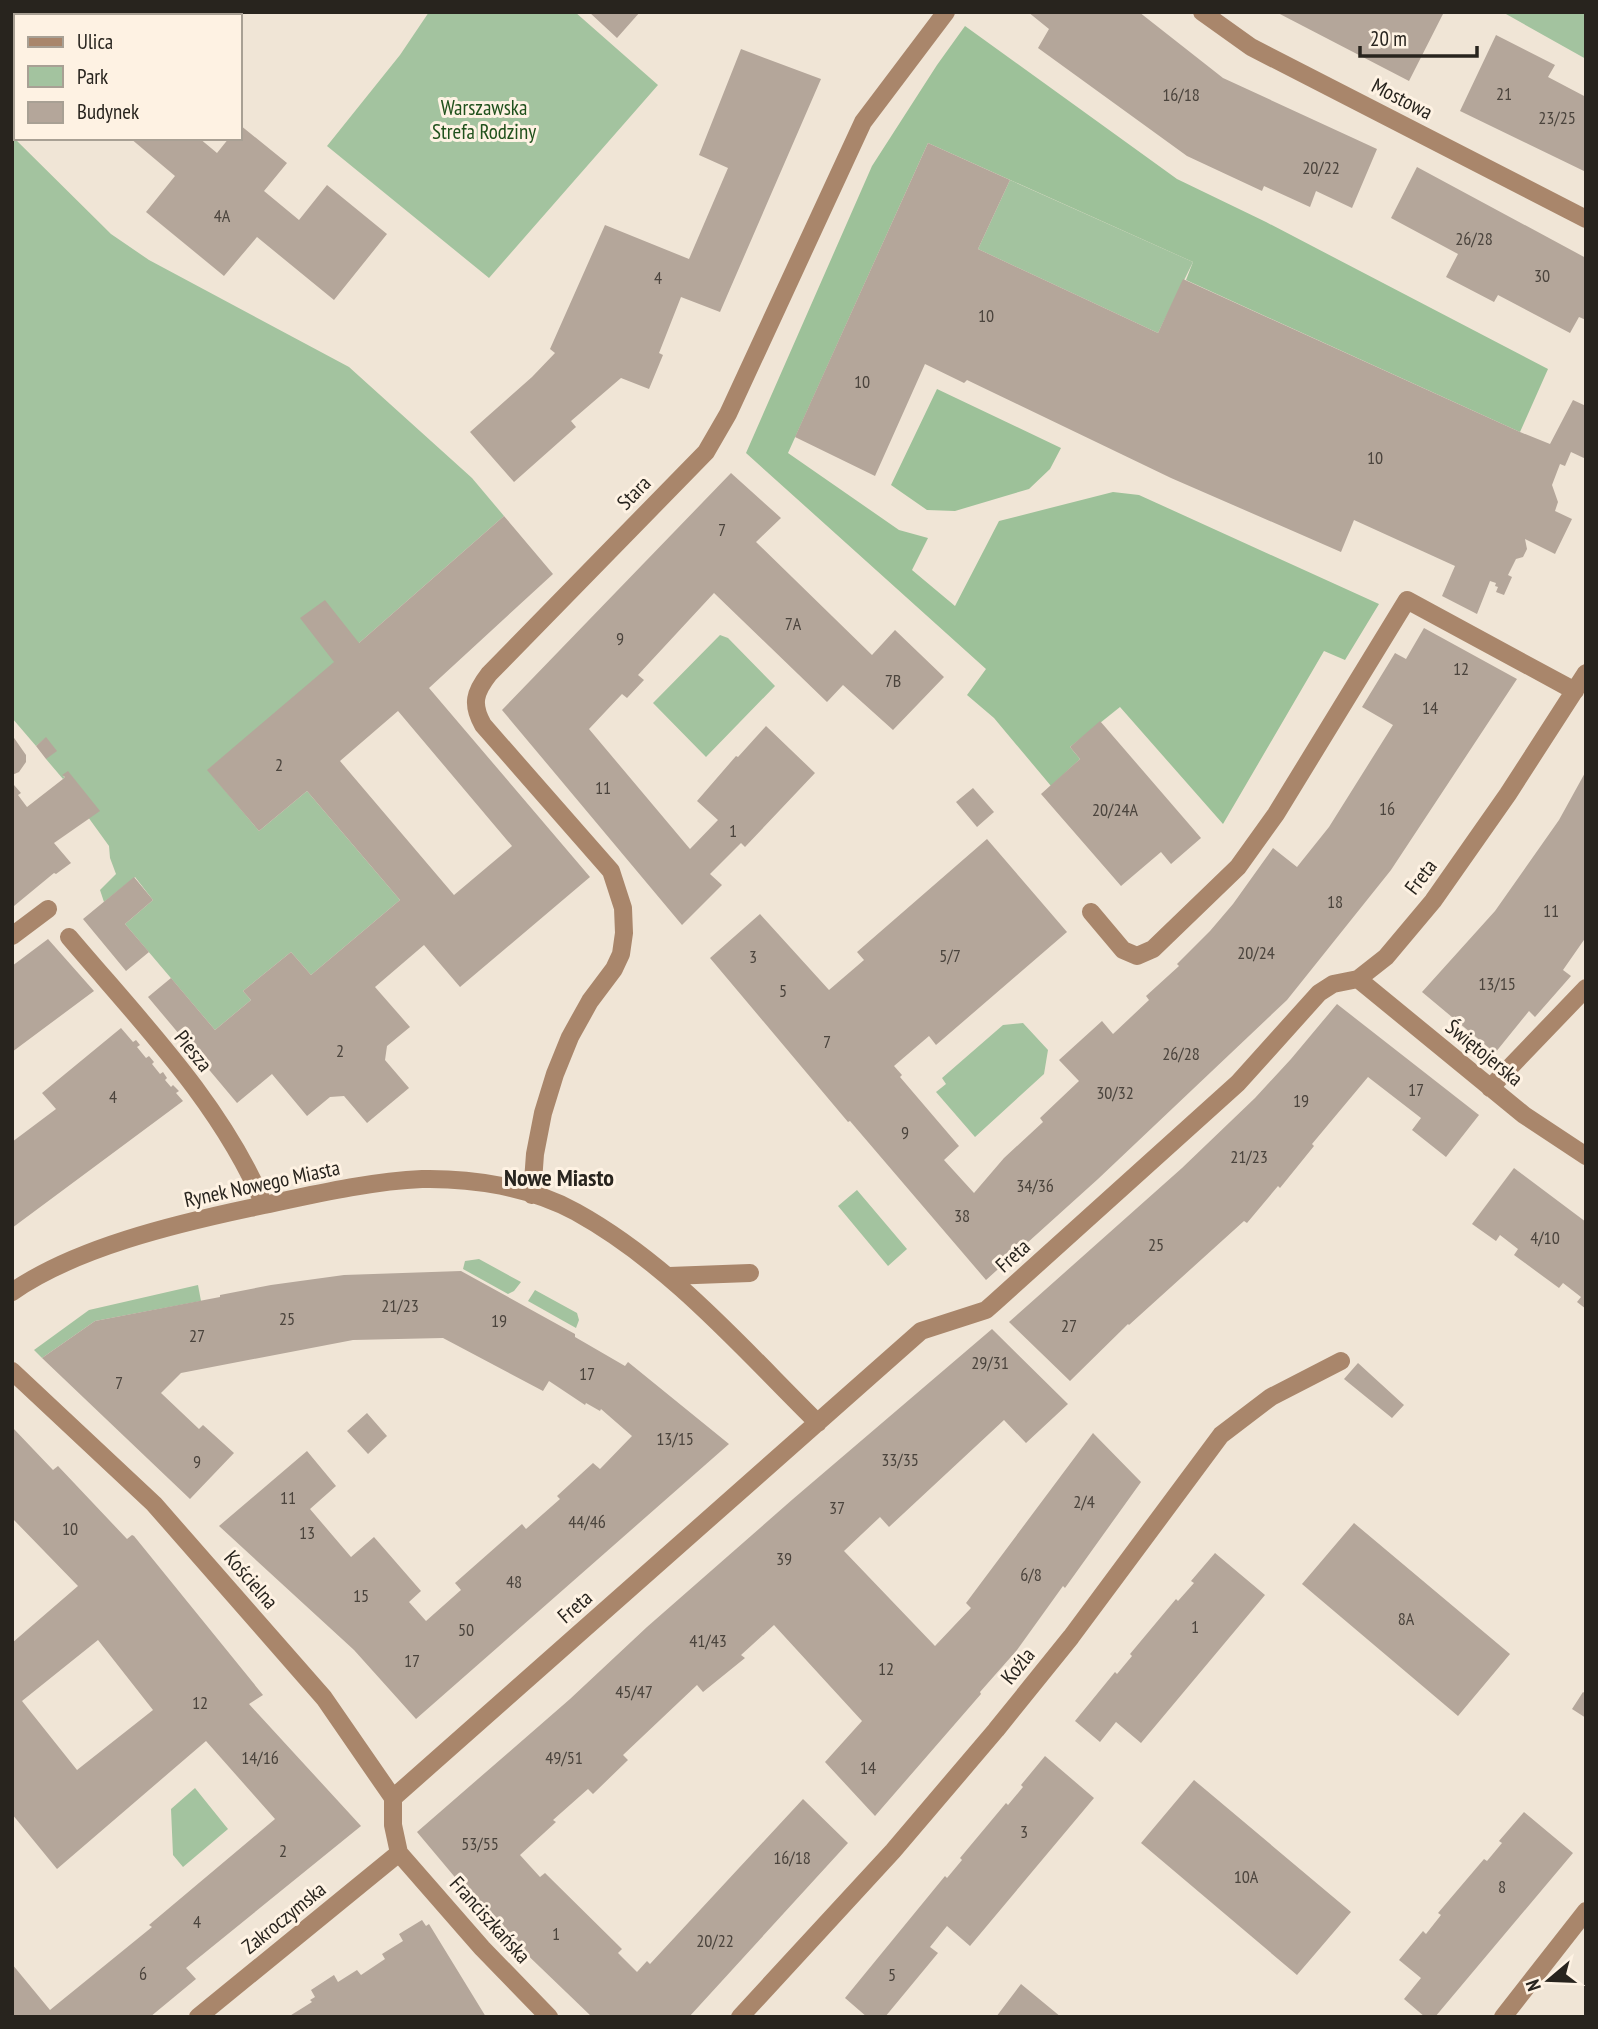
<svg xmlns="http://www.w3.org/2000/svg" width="1598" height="2029" font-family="'PT Sans Narrow',sans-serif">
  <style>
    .green { fill: #a3c39f }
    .forest { fill: #9dc199 }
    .building { fill: #b4a69a; fill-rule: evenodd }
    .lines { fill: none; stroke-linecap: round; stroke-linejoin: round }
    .minor { stroke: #a9866b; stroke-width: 18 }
    .labels { text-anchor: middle; stroke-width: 6; stroke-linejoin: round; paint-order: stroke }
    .number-label { font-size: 18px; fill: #4b443d }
    .street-label { font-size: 21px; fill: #28241e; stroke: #fef2e3 }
    .park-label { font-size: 21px; fill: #20511c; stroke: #fef2e3 }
    .quarter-label { font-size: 24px; font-weight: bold; fill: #28241e; stroke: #fef2e3 }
  </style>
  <rect width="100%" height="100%" fill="#f0e5d6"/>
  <path class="green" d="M12,12H93L91,16H16V124L12,128Z
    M429,12H575L658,85L489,278L327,146L400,55Z
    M1505,12H1586V59L1506,14Z
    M12,136L111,234L149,260L349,367L472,478L504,516L359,643L208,770L259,831L307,791L400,900L311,975L291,952L243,991L251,1000L215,1030L125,924L153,900L135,877L104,902L100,890L116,874L110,858L109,846L88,817L99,811L68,772L63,776L65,777L63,779L46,759V738L36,746L12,718Z
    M1010,180L1193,262L1158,333L978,249Z
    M720,635L728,638L775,686L706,757L653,703Z
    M1023,1023L1048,1050L1044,1074L975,1137L936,1092L946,1084L942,1078L1003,1025Z
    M857,1190L907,1249L888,1266L838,1206Z
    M479,1259L521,1282L514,1291L508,1294L463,1269L465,1261Z
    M198,1285L201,1301L95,1321L42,1358L34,1350L89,1310Z
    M535,1290L577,1313L579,1320L576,1328L528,1301Z
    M195,1788L228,1829L183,1867L173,1855L171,1809Z"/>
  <path class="forest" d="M965,26L1177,179L1266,222L1548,369L1520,432L1186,280L1193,262L928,143L788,453L899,530L928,538L912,570L955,606L999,521L1113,492L1139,495L1379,604L1345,660L1324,651L1223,824L1120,707L1070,747L1080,759L1051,786L994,718L967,695L986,669L746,453L872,166L937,65Z
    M937,389L1061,448L1050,469L1029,489L955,511L927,510L891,485Z"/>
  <path class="building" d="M147,12H192L196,16H146Z
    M589,12H640L617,38Z
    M1028,12H1139L1223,78L1377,149L1352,208L1316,191L1310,207L1264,186L1262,191L1187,156L1038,48L1049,29Z
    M1276,12H1444L1409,81Z
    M1496,35L1555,65L1548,77L1586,97V172L1460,111Z
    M741,49L821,79L720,312L681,297L659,353L663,355L649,389L621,378L571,421L576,427L514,482L470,432L532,377L555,353L550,349L605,225L689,259L728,168L699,155Z
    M240,125L287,163L264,191L299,220L327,185L387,234L334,300L257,237L224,276L146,212L175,176L130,138H199L217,153L229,138H240Z
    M928,143L1010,180L978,249L1158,333L1183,279L1520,432L1550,444L1573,400L1586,406V459L1571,452L1565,466L1560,464L1552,485L1558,502L1555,511L1572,519L1555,554L1525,539L1527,549L1523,557L1516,559L1508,575L1512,577L1504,595L1496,592L1498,587L1495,586L1496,583L1490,581L1477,614L1442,596L1455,566L1354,520L1341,552L1171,478L967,380L964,383L925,364L875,476L795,437Z
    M1417,167L1586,258V320L1579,317L1570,333L1498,295L1494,302L1446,277L1458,254L1391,218Z
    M731,473L781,518L756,542L872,655L895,630L944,677L893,730L843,685L827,702L714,593L638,675L644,680L627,698L622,694L589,729L690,849L718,820L697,801L736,756L738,757L766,726L815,773L745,847L741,843L710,874L722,885L682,925L502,710Z
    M504,516L553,574L429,688L590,877L460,987L424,945L375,987L410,1027L387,1046L385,1060L409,1088L367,1123L344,1096L330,1097L307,1116L272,1074L237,1103L148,997L171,978L215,1030L251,1000L243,991L291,952L311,975L400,900L307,791L259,831L207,770L334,662L300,618L325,600L359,643ZM398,711L512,846L454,895L340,761Z
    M1424,628L1517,679L1391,870L1287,1000L1098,1179L986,1280L850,1121L848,1122L710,958L760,914L829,990L864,960L857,952L987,839L1067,932L936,1045L929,1036L894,1066L902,1075L900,1077L959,1146L944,1160L974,1193L1004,1158L1043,1122L1040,1118L1079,1081L1059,1060L1102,1021L1113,1034L1149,1000L1146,996L1179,966L1177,964L1210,931L1233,904L1273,848L1297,867L1329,827L1393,725L1362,707L1395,653L1406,659Z
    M1100,721L1201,838L1171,864L1161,852L1121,886L1041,794L1080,759L1070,747Z
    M12,735L26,755V762L19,772L12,775Z
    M46,737L57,751L46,759L36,746Z
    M68,771L100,811L54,843L71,863L56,874L54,873L14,906L12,786L14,785L21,793L18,795L27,807L63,779L65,777L62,775Z
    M1586,771V937L1563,970L1571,976L1535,1017L1529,1011L1495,1053L1422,992L1495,911L1559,820Z
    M973,788L994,812L977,827L956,802Z
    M134,877L153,900L125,924L149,952L126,971L83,919Z
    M48,939L94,991L12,1052V966Z
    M1337,1004L1479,1115L1446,1157L1412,1130L1421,1118L1368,1077L1312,1144L1314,1146L1280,1188L1278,1186L1247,1223L1244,1221L1129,1325L1128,1324L1070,1381L1009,1322L1182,1168L1255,1098L1291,1059Z
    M121,1028L133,1042L136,1040L140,1045L137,1047L146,1058L149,1056L154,1062L152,1064L160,1074L163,1072L167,1078L165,1080L171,1087L173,1085L179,1091L176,1093L183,1101L12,1228V1142L56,1109L42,1093Z
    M1514,1168L1586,1222V1309L1577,1302L1581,1297L1563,1283L1559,1288L1514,1255L1518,1249L1500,1235L1496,1241L1472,1224Z
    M461,1271L575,1334V1337L625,1366L628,1362L729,1444L416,1719L354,1650L219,1526L307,1451L336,1486L310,1509L351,1557L374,1537L421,1591L409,1602L426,1621L461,1590L455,1583L522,1524L526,1529L560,1499L557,1496L593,1463L600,1469L632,1436L601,1409L600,1411L586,1403L585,1405L549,1381L543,1391L443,1338L353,1340L181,1373L161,1393L199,1429L203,1425L234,1453L190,1499L42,1358L95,1321L220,1297V1295L271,1285L344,1275Z
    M992,1329L1068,1404L1026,1443L1004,1420L889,1527L880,1517L844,1551L935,1646L971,1608L966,1603L1093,1433L1141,1482L1065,1588L1063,1586L1017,1650L980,1692L981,1694L875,1816L825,1762L862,1721L774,1625L741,1655L745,1658L703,1692L697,1685L623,1755L628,1760L593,1794L588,1789L553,1820L556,1822L520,1855L540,1877L545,1873L622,1949L618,1953L637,1972L647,1961L650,1964L803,1799L848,1843L689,2017H592L490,1919L417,1832L570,1699L647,1627L793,1499Z
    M1358,1363L1404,1405L1392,1418L1344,1379Z
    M367,1413L387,1436L368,1454L347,1431Z
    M12,1427L53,1470L58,1466L127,1539L132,1535L134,1536L263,1695L249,1704L361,1826L186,1968L196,1979L150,2017H12V1964L50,2010L152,1927L149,1925L275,1819L206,1741L57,1869L12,1814V1643L78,1586L12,1518ZM98,1640L153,1710L77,1770L22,1701Z
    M1354,1523L1510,1654L1458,1716L1302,1584Z
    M1215,1553L1265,1595L1141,1743L1116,1722L1100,1742L1075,1721L1115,1672L1117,1674L1132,1656L1130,1654L1176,1599L1178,1601L1194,1583L1191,1581Z
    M1583,1692L1586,1694V1718L1572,1709Z
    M1045,1756L1094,1798L970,1946L947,1926L930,1947L938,1953L885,2017H867L845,1998L945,1876L947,1878L962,1860L960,1858L1006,1803L1008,1805L1023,1787L1021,1785Z
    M1194,1780L1351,1912L1297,1975L1141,1843Z
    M1524,1812L1573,1853L1435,2017H1425L1404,1999L1421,1978L1399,1960L1423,1931L1426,1934L1441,1915L1438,1913L1484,1859L1487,1861L1502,1843L1499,1841Z
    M422,1920L426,1926L429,1924L486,2017H288L312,2002L310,2000L315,1997L311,1990L334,1975L338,1982L357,1970L361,1975L385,1959L382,1954L403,1941L399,1934Z
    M1021,1984L1061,2017H996Z"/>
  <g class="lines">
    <path class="minor" d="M1202,12L1251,47L1586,219
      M1091,912L1123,950L1137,956L1153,949L1238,867L1276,814L1407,600L1575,691
      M12,936L48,909
      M69,937C140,1021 221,1103 264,1205
      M1358,979L1524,1115L1586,1156
      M1490,1088L1586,988
      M532,1195L535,1154L543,1113L555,1074L570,1037L590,1001L614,969L621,954L624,933L623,908L611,871L483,725C471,704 475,692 489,674L706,452L728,414L863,122L946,12
      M669,1276L750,1273
      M12,1292C75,1248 175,1224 250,1208C303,1197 369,1181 422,1179C472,1178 531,1187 576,1212C670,1264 742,1348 818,1423
      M12,1371L154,1504L324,1698L393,1798V1825L399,1853L482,1948L549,2017
      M393,1798L921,1331L986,1310L994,1303L1238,1083L1319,993L1333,984L1358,979L1386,957L1433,901L1508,794L1586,673
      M198,2017L399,1853
      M740,2017L893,1851L996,1730L1071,1637L1221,1435L1271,1397L1341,1361
      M1503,2017L1586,1911"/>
  </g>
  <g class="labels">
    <g class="number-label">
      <text x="1504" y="100">21</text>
      <text x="1181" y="101">16/18</text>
      <text x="1557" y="124">23/25</text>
      <text x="1321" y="174">20/22</text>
      <text x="222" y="222">4A</text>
      <text x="1474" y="245">26/28</text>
      <text x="1542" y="282">30</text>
      <text x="658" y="284">4</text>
      <text x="986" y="322">10</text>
      <text x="862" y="388">10</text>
      <text x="1375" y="464">10</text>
      <text x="722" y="536">7</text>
      <text x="793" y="630">7A</text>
      <text x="620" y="645">9</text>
      <text x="1461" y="675">12</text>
      <text x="893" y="687">7B</text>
      <text x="1430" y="714">14</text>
      <text x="279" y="771">2</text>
      <text x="603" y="794">11</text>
      <text x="1387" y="815">16</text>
      <text x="1115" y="816">20/24A</text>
      <text x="733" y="837">1</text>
      <text x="1335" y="908">18</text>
      <text x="1551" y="917">11</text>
      <text x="1256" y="959">20/24</text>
      <text x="950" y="962">5/7</text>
      <text x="753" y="963">3</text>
      <text x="1497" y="990">13/15</text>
      <text x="783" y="997">5</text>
      <text x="827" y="1048">7</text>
      <text x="340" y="1057">2</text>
      <text x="1181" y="1060">26/28</text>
      <text x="1416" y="1096">17</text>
      <text x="1115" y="1099">30/32</text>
      <text x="113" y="1103">4</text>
      <text x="1301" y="1107">19</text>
      <text x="905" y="1139">9</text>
      <text x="1249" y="1163">21/23</text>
      <text x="1035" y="1192">34/36</text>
      <text x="962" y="1222">38</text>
      <text x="1545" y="1244">4/10</text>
      <text x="1156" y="1251">25</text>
      <text x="400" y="1312">21/23</text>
      <text x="287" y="1325">25</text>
      <text x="499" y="1327">19</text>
      <text x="1069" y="1332">27</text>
      <text x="197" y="1342">27</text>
      <text x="990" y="1369">29/31</text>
      <text x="587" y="1380">17</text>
      <text x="119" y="1389">7</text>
      <text x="675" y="1445">13/15</text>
      <text x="900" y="1466">33/35</text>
      <text x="197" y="1468">9</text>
      <text x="288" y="1504">11</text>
      <text x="1084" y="1508">2/4</text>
      <text x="837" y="1514">37</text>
      <text x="587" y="1528">44/46</text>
      <text x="70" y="1535">10</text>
      <text x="307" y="1539">13</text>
      <text x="784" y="1565">39</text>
      <text x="1031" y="1581">6/8</text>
      <text x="514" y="1588">48</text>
      <text x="361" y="1602">15</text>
      <text x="1406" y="1625">8A</text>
      <text x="1195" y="1633">1</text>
      <text x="466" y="1636">50</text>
      <text x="708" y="1647">41/43</text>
      <text x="412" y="1667">17</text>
      <text x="886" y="1675">12</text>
      <text x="634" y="1698">45/47</text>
      <text x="200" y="1709">12</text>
      <text x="260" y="1764">14/16</text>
      <text x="564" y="1764">49/51</text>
      <text x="868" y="1774">14</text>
      <text x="1024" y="1838">3</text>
      <text x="480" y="1850">53/55</text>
      <text x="283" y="1857">2</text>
      <text x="792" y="1864">16/18</text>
      <text x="1246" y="1883">10A</text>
      <text x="1502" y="1893">8</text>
      <text x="197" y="1928">4</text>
      <text x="556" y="1940">1</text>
      <text x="715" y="1947">20/22</text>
      <text x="143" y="1980">6</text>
      <text x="892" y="1981">5</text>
    </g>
    <g class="street-label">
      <text transform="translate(1402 99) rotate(27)" y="7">Mostowa</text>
      <text transform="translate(634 493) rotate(-46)" y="7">Stara</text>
      <text transform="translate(1421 877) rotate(-53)" y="7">Freta</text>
      <text transform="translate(193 1051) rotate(51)" y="7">Piesza</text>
      <text transform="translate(1484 1053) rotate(39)" y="7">Świętojerska</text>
      <text transform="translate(262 1184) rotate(-12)" y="7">Rynek Nowego Miasta</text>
      <text transform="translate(1013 1256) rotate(-42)" y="7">Freta</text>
      <text transform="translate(251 1580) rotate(49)" y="7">Kościelna</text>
      <text transform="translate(575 1607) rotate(-41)" y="7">Freta</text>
      <text transform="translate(1018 1666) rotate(-51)" y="7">Koźla</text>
      <text transform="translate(284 1918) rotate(-39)" y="7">Zakroczymska</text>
      <text transform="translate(490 1920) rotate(48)" y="7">Franciszkańska</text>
    </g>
    <g class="park-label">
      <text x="484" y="115">Warszawska<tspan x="484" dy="24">Strefa Rodziny</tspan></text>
    </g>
    <g class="quarter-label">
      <text x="559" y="1186">Nowe Miasto</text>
    </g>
  </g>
  <rect width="1598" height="2029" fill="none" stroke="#28241e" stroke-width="28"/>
  <rect x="14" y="14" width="228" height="126" fill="#fef2e3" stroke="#a8a094" stroke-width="2"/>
  <rect x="28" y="37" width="35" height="10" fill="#a9866b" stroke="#a8a094" stroke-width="2"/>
  <text x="77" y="49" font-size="21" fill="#28241e">Ulica</text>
  <rect x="28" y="66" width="35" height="21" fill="#a3c39f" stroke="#a8a094" stroke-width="2"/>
  <text x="77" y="84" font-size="21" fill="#28241e">Park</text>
  <rect x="28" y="102" width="35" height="21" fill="#b4a69a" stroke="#a8a094" stroke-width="2"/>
  <text x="77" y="119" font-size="21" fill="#28241e">Budynek</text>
  <g transform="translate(1549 1980) rotate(251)" stroke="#fef2e3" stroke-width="5" paint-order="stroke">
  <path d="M0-5L12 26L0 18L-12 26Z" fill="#28241e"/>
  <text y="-10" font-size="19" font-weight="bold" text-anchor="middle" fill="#28241e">N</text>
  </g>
  <path d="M1360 46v10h117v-10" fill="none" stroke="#28241e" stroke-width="3.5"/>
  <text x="1370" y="46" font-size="21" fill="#28241e" stroke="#fef2e3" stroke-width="5" paint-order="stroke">20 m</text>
</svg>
